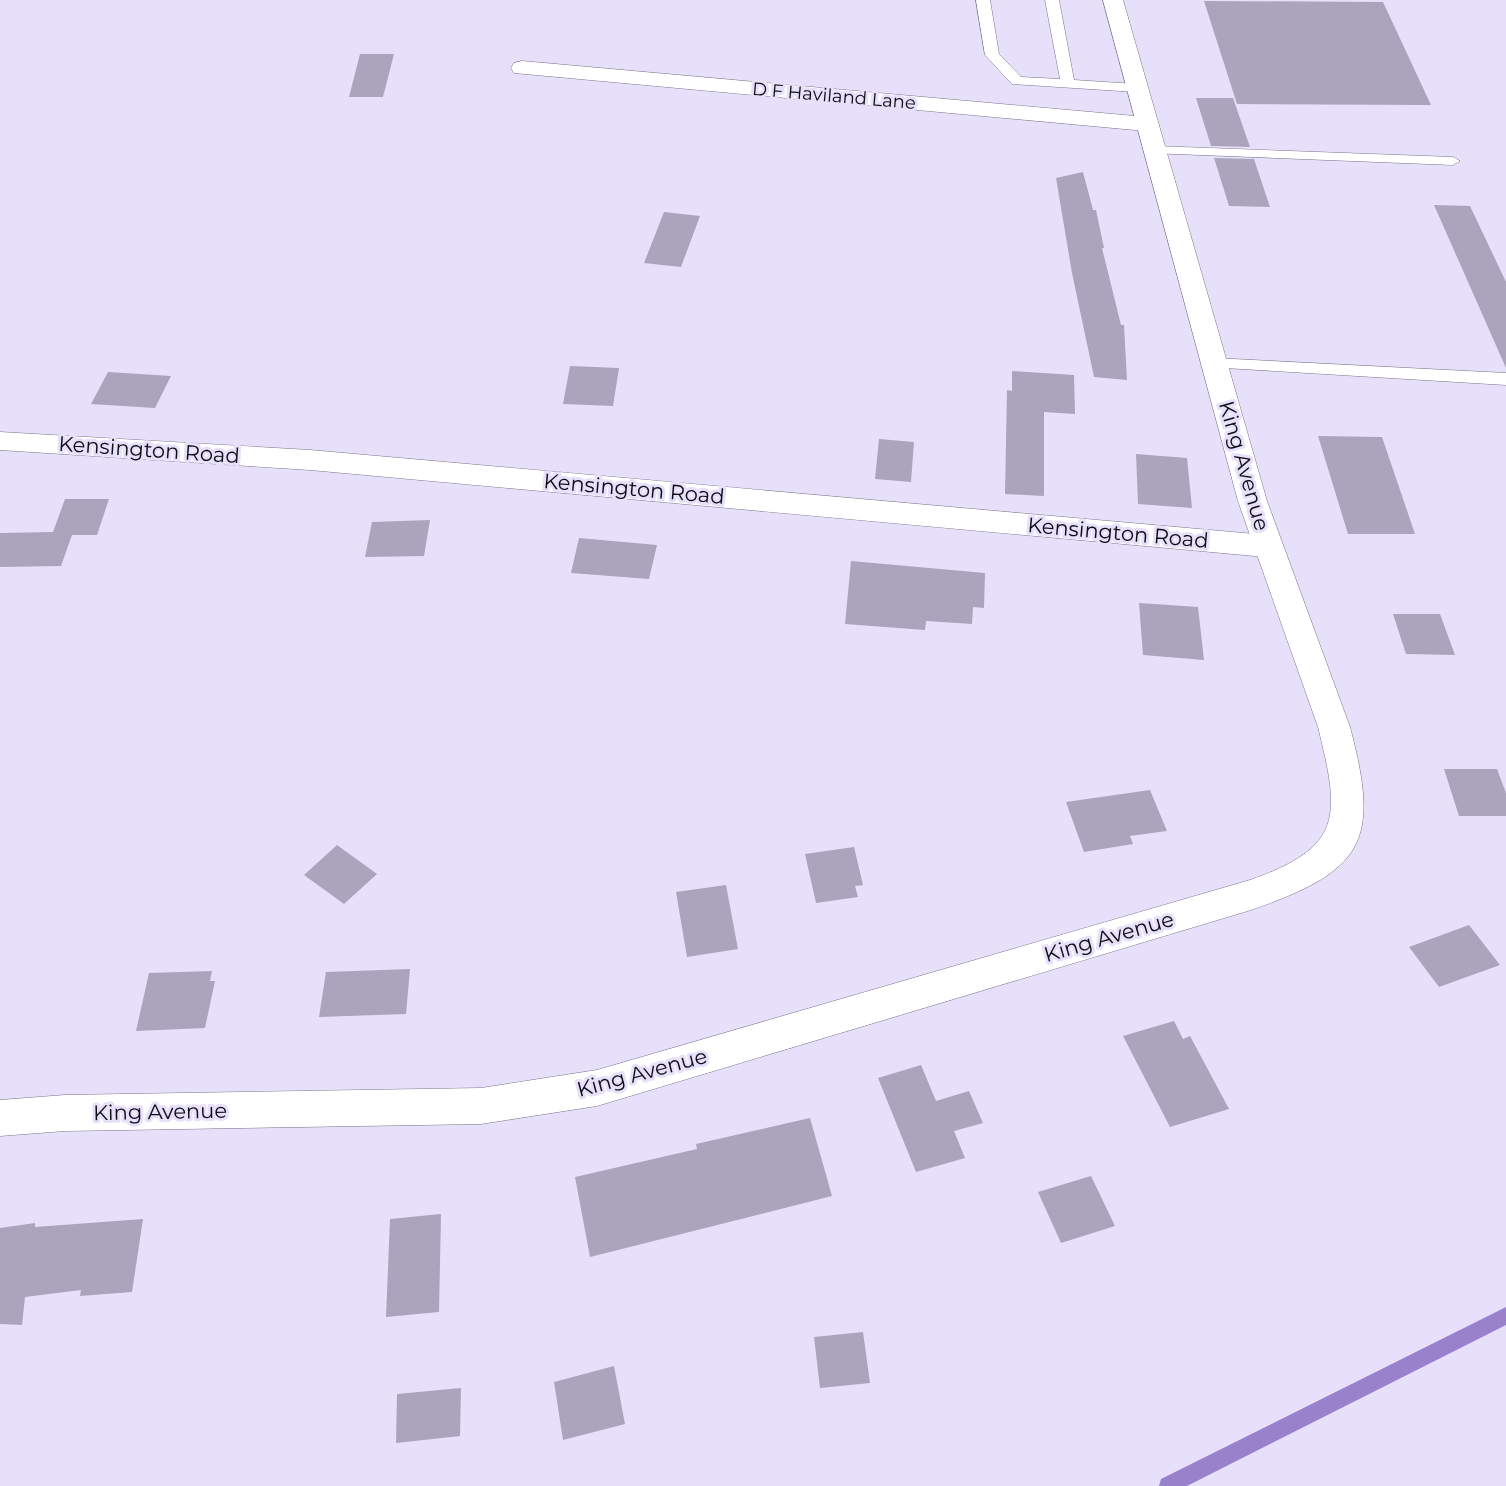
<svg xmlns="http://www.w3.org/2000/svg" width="1506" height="1486" font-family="Montserrat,sans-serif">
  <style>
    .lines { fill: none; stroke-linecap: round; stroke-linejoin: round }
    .stream { fill: #9a81cc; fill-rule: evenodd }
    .building { fill: #aba4bc }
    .service-casing { stroke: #7a738a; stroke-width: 1 }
    .minor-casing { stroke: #7a738a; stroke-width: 1 }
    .tertiary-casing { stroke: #7a738a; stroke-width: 1 }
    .service { fill: #fff; fill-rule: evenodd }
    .minor { fill: #fff; fill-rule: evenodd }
    .tertiary { fill: #fff; fill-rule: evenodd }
    .labels { text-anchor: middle; stroke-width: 6; stroke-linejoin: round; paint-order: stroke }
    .far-street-label { font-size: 18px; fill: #0d0b13; stroke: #e7e0fa }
    .street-label { font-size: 21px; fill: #0d0b13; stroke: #e7e0fa }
  </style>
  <rect width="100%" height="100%" fill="#e7e0fa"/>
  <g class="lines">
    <path class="stream" d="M1506,1307V1325L1187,1486H1159L1161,1479Z"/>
  </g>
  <path class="building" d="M1204,1L1383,2L1431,105L1237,104Z
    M360,54H394L383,97H349Z
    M1196,98H1233L1250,147L1211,146Z
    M1214,158L1254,159L1270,207L1229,206Z
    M1083,172L1093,210H1096L1104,248H1102L1121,325H1124L1127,380L1094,377L1072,273L1056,178Z
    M1434,205L1470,206L1506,282V368Z
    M664,212L700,216L681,267L644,263Z
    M570,366L619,368L613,406L563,404Z
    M1012,371L1074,375L1075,414L1044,412V496L1005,494L1007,390L1012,391Z
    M108,372L124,373L171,376L155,408L91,404Z
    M1318,436L1382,437L1415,534H1348Z
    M879,439L914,442L911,482L875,479Z
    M1136,454L1187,458L1192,508L1138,504Z
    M65,499H109L97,535H72L61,566L0,567V533L53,532Z
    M430,520L424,556L365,557L372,522Z
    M579,538L657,545L649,579L571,573Z
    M851,561L985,573L984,608L973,607L972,624L926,621L925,630L845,624Z
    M1139,603L1198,607L1204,660L1143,655Z
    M1393,614H1440L1455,655L1406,654Z
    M1444,769H1497L1506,793V816H1459Z
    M1150,790L1167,831L1130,836L1133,844L1084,852L1066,802Z
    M337,845L377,874L344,904L304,875Z
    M854,847L863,885L855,886L858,897L816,903L805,854Z
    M726,885L738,949L687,957L676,892Z
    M1469,925L1500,965L1439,987L1409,947Z
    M410,969L406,1014L319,1017L326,972Z
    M212,971L210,981H215L205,1028L136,1031L149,973Z
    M1174,1021L1183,1039L1190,1036L1229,1109L1170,1127L1123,1036Z
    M921,1065L936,1101L969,1091L983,1123L954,1131L965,1158L916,1172L878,1078Z
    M810,1118L832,1196L590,1257L575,1177L697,1149L696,1144Z
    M1091,1176L1115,1226L1061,1243L1038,1192Z
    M441,1214L439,1312L386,1317L390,1219Z
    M143,1219L132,1292L80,1296L81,1290L25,1297L22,1325L0,1324V1228L35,1223V1227Z
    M863,1332L870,1383L820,1388L814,1337Z
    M614,1366L625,1424L563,1440L554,1382Z
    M461,1388L460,1436L396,1443L397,1394Z"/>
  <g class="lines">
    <defs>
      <path id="service" d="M976,0H990L999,54L1021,77L1060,79L1045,0H1059L1074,80L1136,84L1143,88L1136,92L1012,84L985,55Z
        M1154,146L1453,157L1460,161L1453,165L1149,153L1147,150L1149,147Z
        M1214,358L1506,373V385L1208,367L1205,363L1208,359Z"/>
      <path id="minor" d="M522,61L1146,117L1154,119L1157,124L1154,129L1146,131L514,73L511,68L514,63Z
        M0,432L310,450L1266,535L1277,539L1281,546L1277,553L1266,557L310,470L0,450Z"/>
      <path id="tertiary" d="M1103,0H1123L1267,501L1350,727C1381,843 1363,871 1251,910L597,1106L481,1124L65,1131L0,1136V1100L65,1095L481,1088L597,1070L1250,880C1344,847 1340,816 1318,727L1238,501Z"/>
    </defs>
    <use href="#service" class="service-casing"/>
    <use href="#minor" class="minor-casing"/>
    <use href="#tertiary" class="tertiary-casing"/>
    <use href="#service" class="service"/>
    <use href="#minor" class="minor"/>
    <use href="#tertiary" class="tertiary"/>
  </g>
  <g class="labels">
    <g class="far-street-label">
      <text transform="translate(834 96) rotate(5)" y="6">D F Haviland Lane</text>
    </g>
    <g class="street-label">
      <text transform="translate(149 450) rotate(4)" y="7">Kensington Road</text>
      <text transform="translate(1244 466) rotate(74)" y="7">King Avenue</text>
      <text transform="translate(634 489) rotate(5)" y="7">Kensington Road</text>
      <text transform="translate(1118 533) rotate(5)" y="7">Kensington Road</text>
      <text transform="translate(1109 937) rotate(-16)" y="7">King Avenue</text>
      <text transform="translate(642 1073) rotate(-15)" y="7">King Avenue</text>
      <text transform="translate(160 1112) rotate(-1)" y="7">King Avenue</text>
    </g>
  </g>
</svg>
